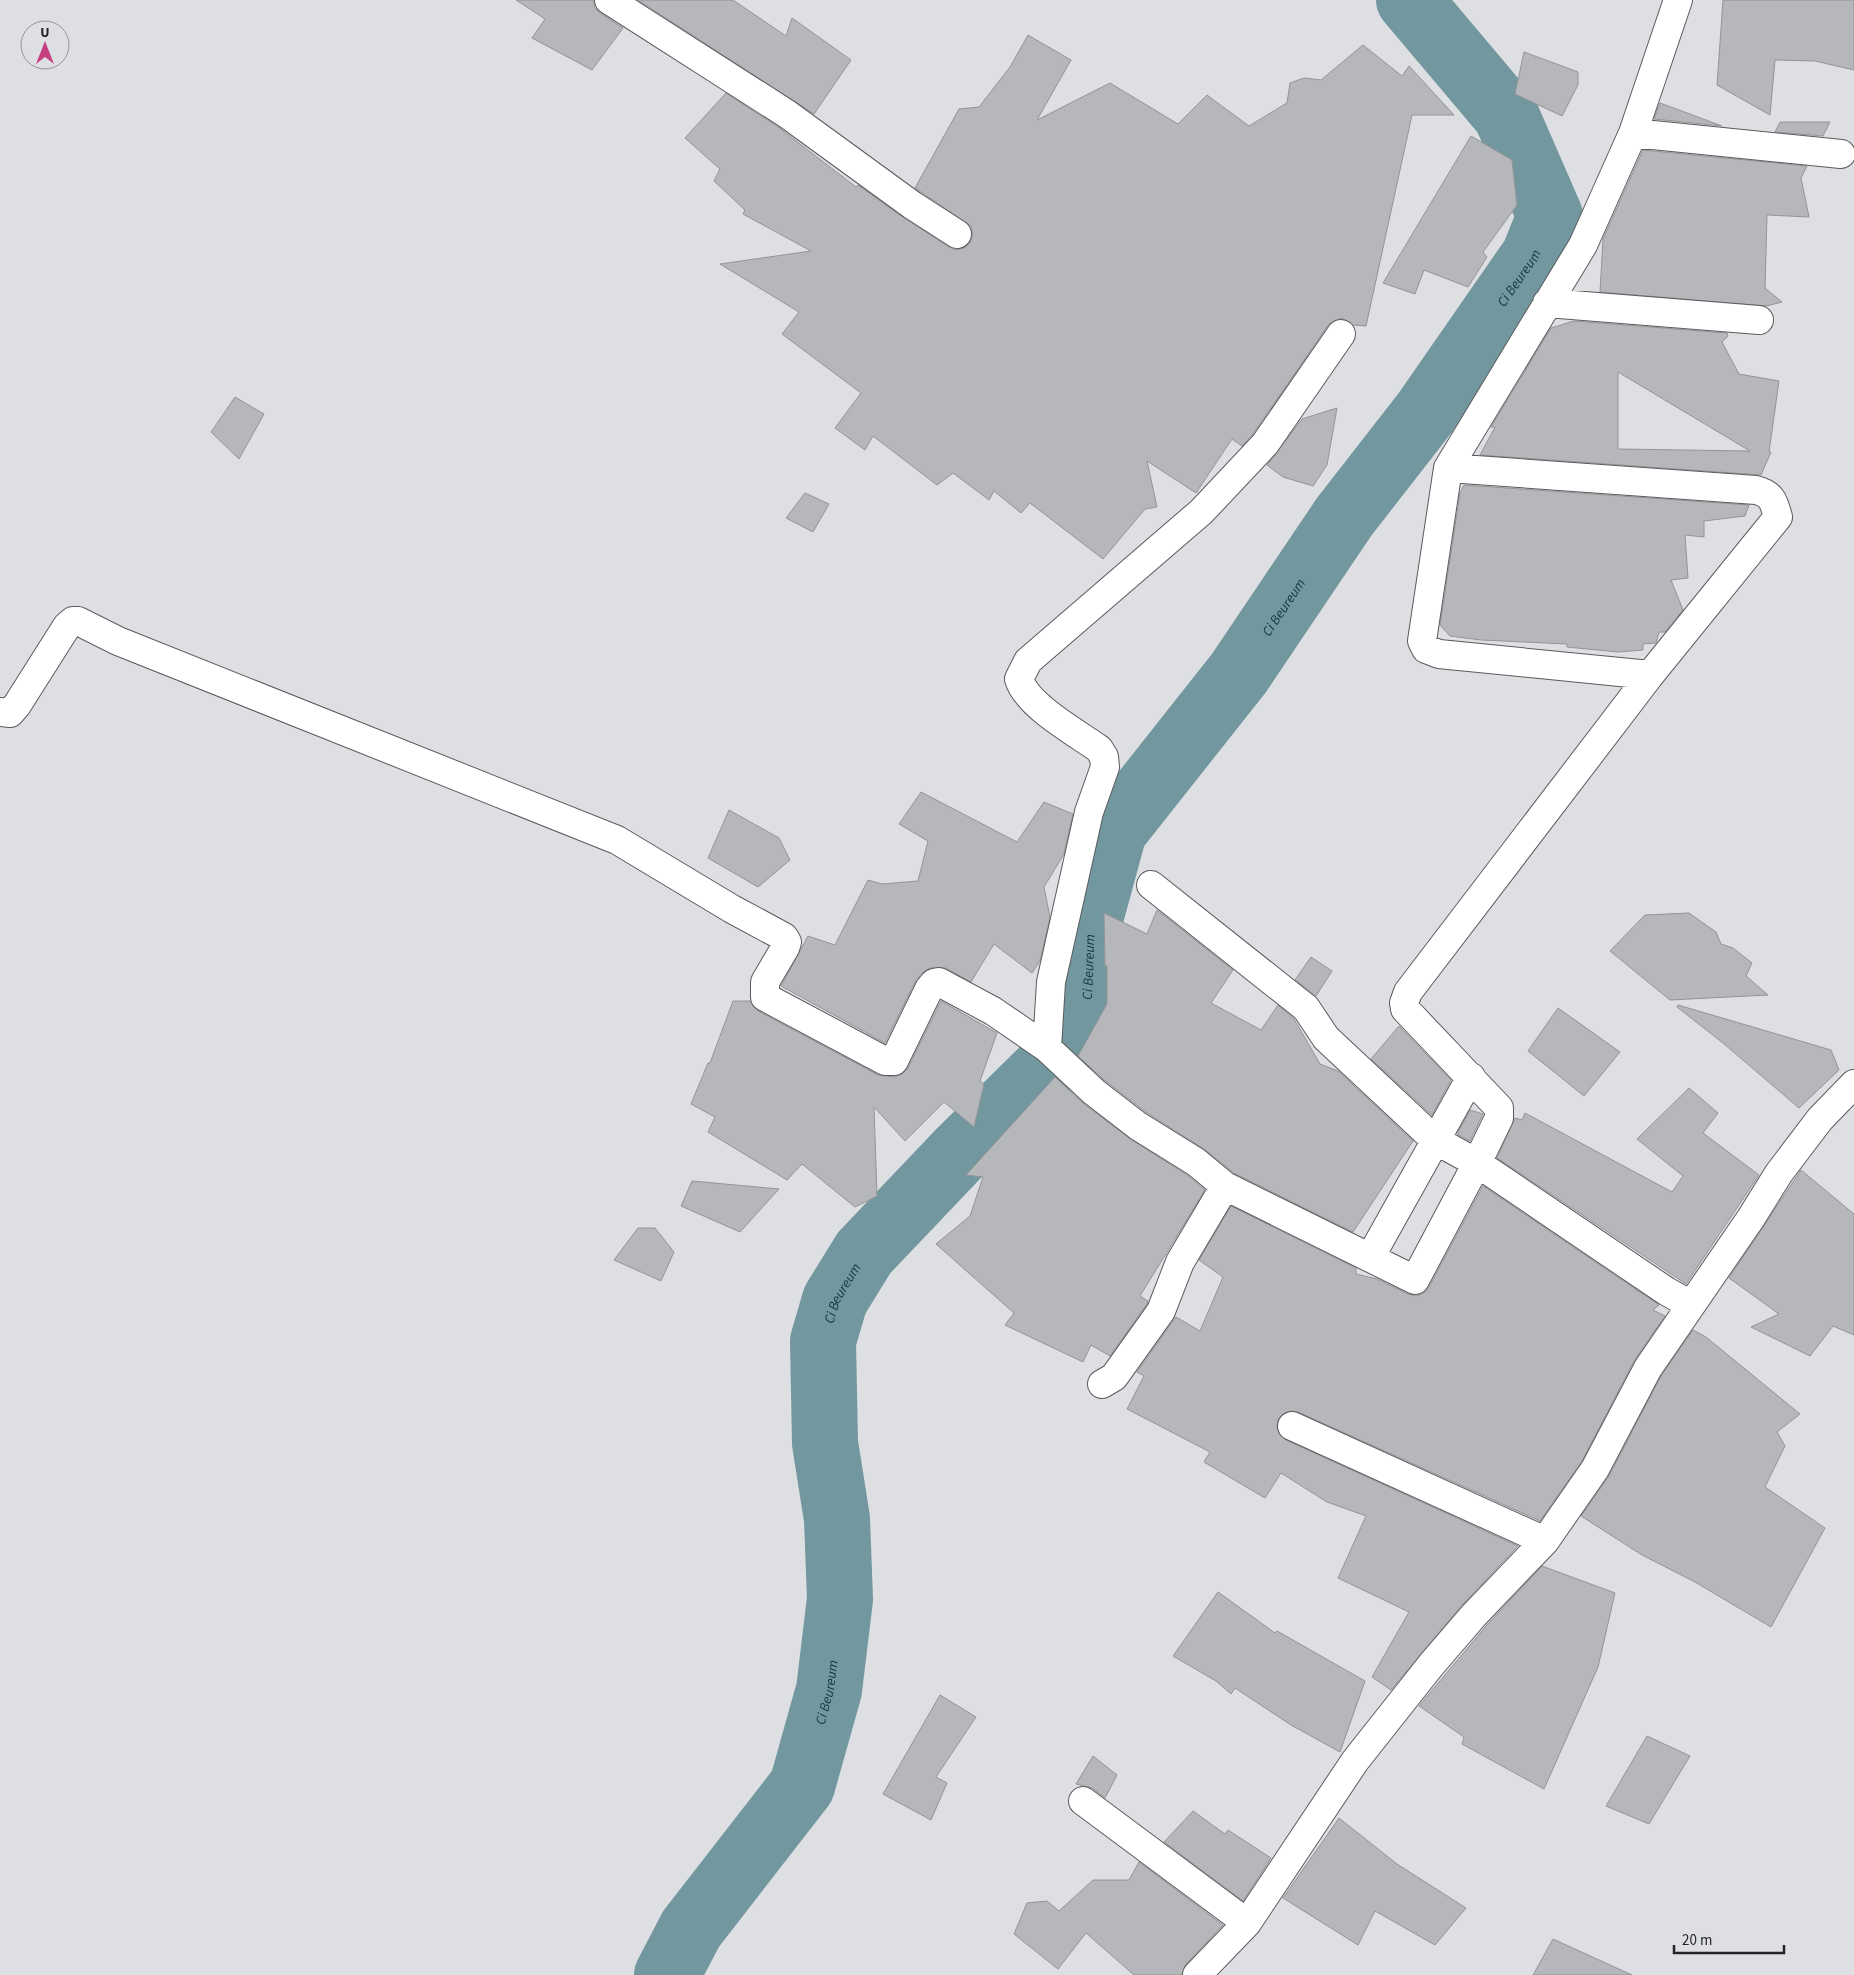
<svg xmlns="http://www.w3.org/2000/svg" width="1854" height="1975" font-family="'Source Sans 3',sans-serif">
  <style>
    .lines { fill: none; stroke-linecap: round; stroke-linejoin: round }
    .river { stroke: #72979e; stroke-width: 66 }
    .building { fill: #b6b7bb; stroke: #939498; fill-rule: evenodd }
    .minor-casing { stroke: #595b5e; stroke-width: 30 }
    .minor { stroke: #fff; stroke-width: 28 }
    .labels { text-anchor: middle; stroke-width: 4; stroke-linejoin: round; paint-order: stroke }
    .water-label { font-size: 14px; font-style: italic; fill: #13393f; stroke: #dddfe3 }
  </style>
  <rect width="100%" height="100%" fill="#dddfe3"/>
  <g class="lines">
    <path class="river" id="s1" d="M667,1975L691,1929L802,1786L829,1690L840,1599L837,1519L825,1443L823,1341L835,1300L864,1253L961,1151L1071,1043L1087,996L1090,919L1114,831L1239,673L1344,517L1425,413L1534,256L1550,216L1506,115L1409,0"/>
  </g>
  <path class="building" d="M516,0H593L595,8L600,13L623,28L592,70L532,38L545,19Z
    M638,0H733L786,36L792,18L851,60L814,114Z
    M1723,0H1854V70L1815,61L1775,60L1770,115L1717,85Z
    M1028,35L1071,60L1037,120L1110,83L1178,124L1207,95L1249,126L1287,103L1290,83L1304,78L1321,80L1363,45L1402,76L1409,66L1454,115H1412L1366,326L1353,325L1342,318L1329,324L1253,434L1242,446L1232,439L1196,493L1147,461L1157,507L1145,509L1103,559L1030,503L1021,513L994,491L989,500L953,473L937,485L873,436L865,450L835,428L861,393L782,334L799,312L720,264L811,251L743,214L745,210L714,181L720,169L685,138L726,93L778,127L856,187L858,185L904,218L949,247L956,250L964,248L970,243L973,235L971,226L915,188L959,109L979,107L1010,67Z
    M1524,52L1578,72V85L1562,116L1515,94Z
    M1660,103L1722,126L1654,119Z
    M1780,122H1830L1823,136L1775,132Z
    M1471,136L1512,160L1517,205L1483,252L1487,257L1468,287L1424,270L1415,294L1383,283Z
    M1643,150L1807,166L1801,178L1809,217L1767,215L1765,288L1782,302L1766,306L1600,292L1603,239Z
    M1574,321L1727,333L1728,336L1722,342L1739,374L1779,381L1769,452H1771L1761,475L1480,455L1495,427H1491L1551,328ZM1618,372L1750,451L1618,449Z
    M235,397L264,414L239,459L211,432Z
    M1337,408L1327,465L1313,486L1283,477L1267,465L1302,419Z
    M1464,485L1749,505L1745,516L1704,521V537L1685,535L1688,578L1671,580L1683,610L1665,632H1659L1656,643L1643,644V650L1618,652L1567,647V644L1481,640L1450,636L1440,625L1460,493Z
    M805,493L829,504L813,532L786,518Z
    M921,792L1017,842L1044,802L1073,814L1064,854L1044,887L1050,917L1040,961L1032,973L994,944L971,982L946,968H930L922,973L915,982L885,1043L781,986L808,936L835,945L868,880L882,884L918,881L928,841L899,824Z
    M729,810L779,838L790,860L758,887L708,858Z
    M1157,910L1233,970L1211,1003L1261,1030L1278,1005L1294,1019L1320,1064L1338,1071L1413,1141L1353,1232L1234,1173L1204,1149L1147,1113L1104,1080L1078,1056L1107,1004V966H1105L1104,913L1147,934Z
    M1689,913L1716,932L1721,944L1733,948L1752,963L1746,976L1768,995L1670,1000L1610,951L1645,915Z
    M1311,957L1332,971L1316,996L1295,980Z
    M733,1001H750L758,1011L878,1075L894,1077L902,1074L908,1068L941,1001L997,1033L980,1081L984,1084L974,1127L944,1102L905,1141L874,1107L877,1196L855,1207L802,1164L787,1180L708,1132L715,1117L691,1104L708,1063H710Z
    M1678,1005L1831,1050L1839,1070L1799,1108L1723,1043L1677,1007Z
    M1558,1008L1620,1052L1584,1096L1528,1051Z
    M1399,1026L1451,1080L1432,1115L1371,1059Z
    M1055,1077L1084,1104L1129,1138L1187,1175L1205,1190L1140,1296L1148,1301L1147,1304L1110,1356L1091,1345L1083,1362L1005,1325L1014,1313L936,1244L970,1216L983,1177L966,1175Z
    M1689,1088L1718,1113L1703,1133L1759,1175L1686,1284L1497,1158L1515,1118L1522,1120L1525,1113L1672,1192L1683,1176L1637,1139Z
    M1470,1110L1483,1114L1470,1141L1457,1134Z
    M1801,1170L1854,1214V1335L1833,1326L1810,1356L1751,1327L1779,1314L1729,1278Z
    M692,1181L779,1189L740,1232L681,1206Z
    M1483,1186L1659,1305L1653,1310L1665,1316L1634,1361L1582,1461L1540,1521L1298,1412L1290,1411L1283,1414L1278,1419L1277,1428L1280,1435L1286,1440L1518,1546L1462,1605L1391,1690L1372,1677L1409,1612L1338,1578L1366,1516L1327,1502L1281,1473L1265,1498L1204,1462L1210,1452L1127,1409L1144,1376L1137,1372L1176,1317L1200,1331L1223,1277L1199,1260L1231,1206L1356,1268V1274L1377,1279L1408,1294L1416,1296L1424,1293L1429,1287Z
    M638,1228H655L674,1252L661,1281L614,1260Z
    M1693,1330L1706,1337L1800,1414L1777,1432L1785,1446L1765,1487L1825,1528L1771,1627L1695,1582L1642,1555L1581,1516L1609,1476L1661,1376Z
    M1542,1566L1615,1593L1598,1667L1544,1789L1462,1744L1464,1737L1419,1706L1486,1626Z
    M1218,1592L1275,1633L1277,1631L1365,1681L1340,1752L1291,1725L1235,1688L1231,1694L1216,1681L1173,1656Z
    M940,1695L976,1717L936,1777L947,1783L931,1820L883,1794Z
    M1647,1736L1690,1756L1649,1824L1606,1806Z
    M1093,1756L1117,1775L1105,1798L1092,1788L1076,1784Z
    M1193,1811L1225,1834L1228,1830L1271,1858L1243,1901L1164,1842Z
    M1339,1818L1397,1864L1466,1908L1435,1945L1375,1911L1358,1945L1283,1898Z
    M1139,1862L1223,1925L1186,1964L1182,1975H1134L1086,1933L1058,1969L1014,1934L1027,1903L1047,1901L1059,1911L1093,1880H1129Z
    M1553,1939L1632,1975H1533Z"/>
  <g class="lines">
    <defs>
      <path id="minor" d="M609,0L787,114L912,205L957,234
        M1633,133L1841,154
        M1547,303L1759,320
        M1650,675L1439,654L1426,649L1422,641L1448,468L1583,245L1633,133L1678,0
        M0,712L10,713L17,705L67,626L73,621H78L118,641L617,840L732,909L784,937L787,942L785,948L765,982V997L885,1061H894L929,989L934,983L939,982L993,1011L1047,1048L1094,1092L1138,1126L1196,1162L1225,1186L1415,1280L1477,1163L1666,1291L1691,1305
        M1151,885L1306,1008L1326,1038L1435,1140L1477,1163L1499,1118V1108L1405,1009L1404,1003L1408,992L1650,675L1778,517C1774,502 1772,494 1756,490L1448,468
        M1047,1048L1051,982L1089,812L1105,767L1104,757L1099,749C1077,733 1027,706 1019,679L1028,661L1201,512L1265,444L1341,334
        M1371,1256L1471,1077
        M1102,1384L1114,1377L1161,1311L1180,1262L1225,1186
        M1292,1426L1545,1541
        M1083,1801L1247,1923
        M1197,1975L1247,1923L1355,1761L1431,1665L1474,1615L1545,1541L1595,1469L1648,1368L1751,1218L1779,1173L1820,1119L1854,1084"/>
    </defs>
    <use href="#minor" class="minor-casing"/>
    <use href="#minor" class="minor"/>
  </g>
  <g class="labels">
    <g class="water-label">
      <text dy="5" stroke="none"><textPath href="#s1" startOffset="1980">Ci Beureum</textPath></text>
      <text dy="5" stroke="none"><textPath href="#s1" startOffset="1575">Ci Beureum</textPath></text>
      <text dy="5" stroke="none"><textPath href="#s1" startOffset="1155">Ci Beureum</textPath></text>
      <text dy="5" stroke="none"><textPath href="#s1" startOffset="735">Ci Beureum</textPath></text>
      <text dy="5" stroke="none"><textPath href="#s1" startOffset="330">Ci Beureum</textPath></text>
    </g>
  </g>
  <g transform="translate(45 45)"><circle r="24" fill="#dddfe3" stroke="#939597"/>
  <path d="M0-4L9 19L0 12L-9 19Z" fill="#c64081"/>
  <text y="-8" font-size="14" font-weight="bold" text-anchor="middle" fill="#242526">U</text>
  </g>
  <path d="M1674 1945v8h110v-8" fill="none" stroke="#242526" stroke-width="2.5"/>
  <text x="1682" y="1945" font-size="15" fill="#242526" stroke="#dddfe3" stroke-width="4" paint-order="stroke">20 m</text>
</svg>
